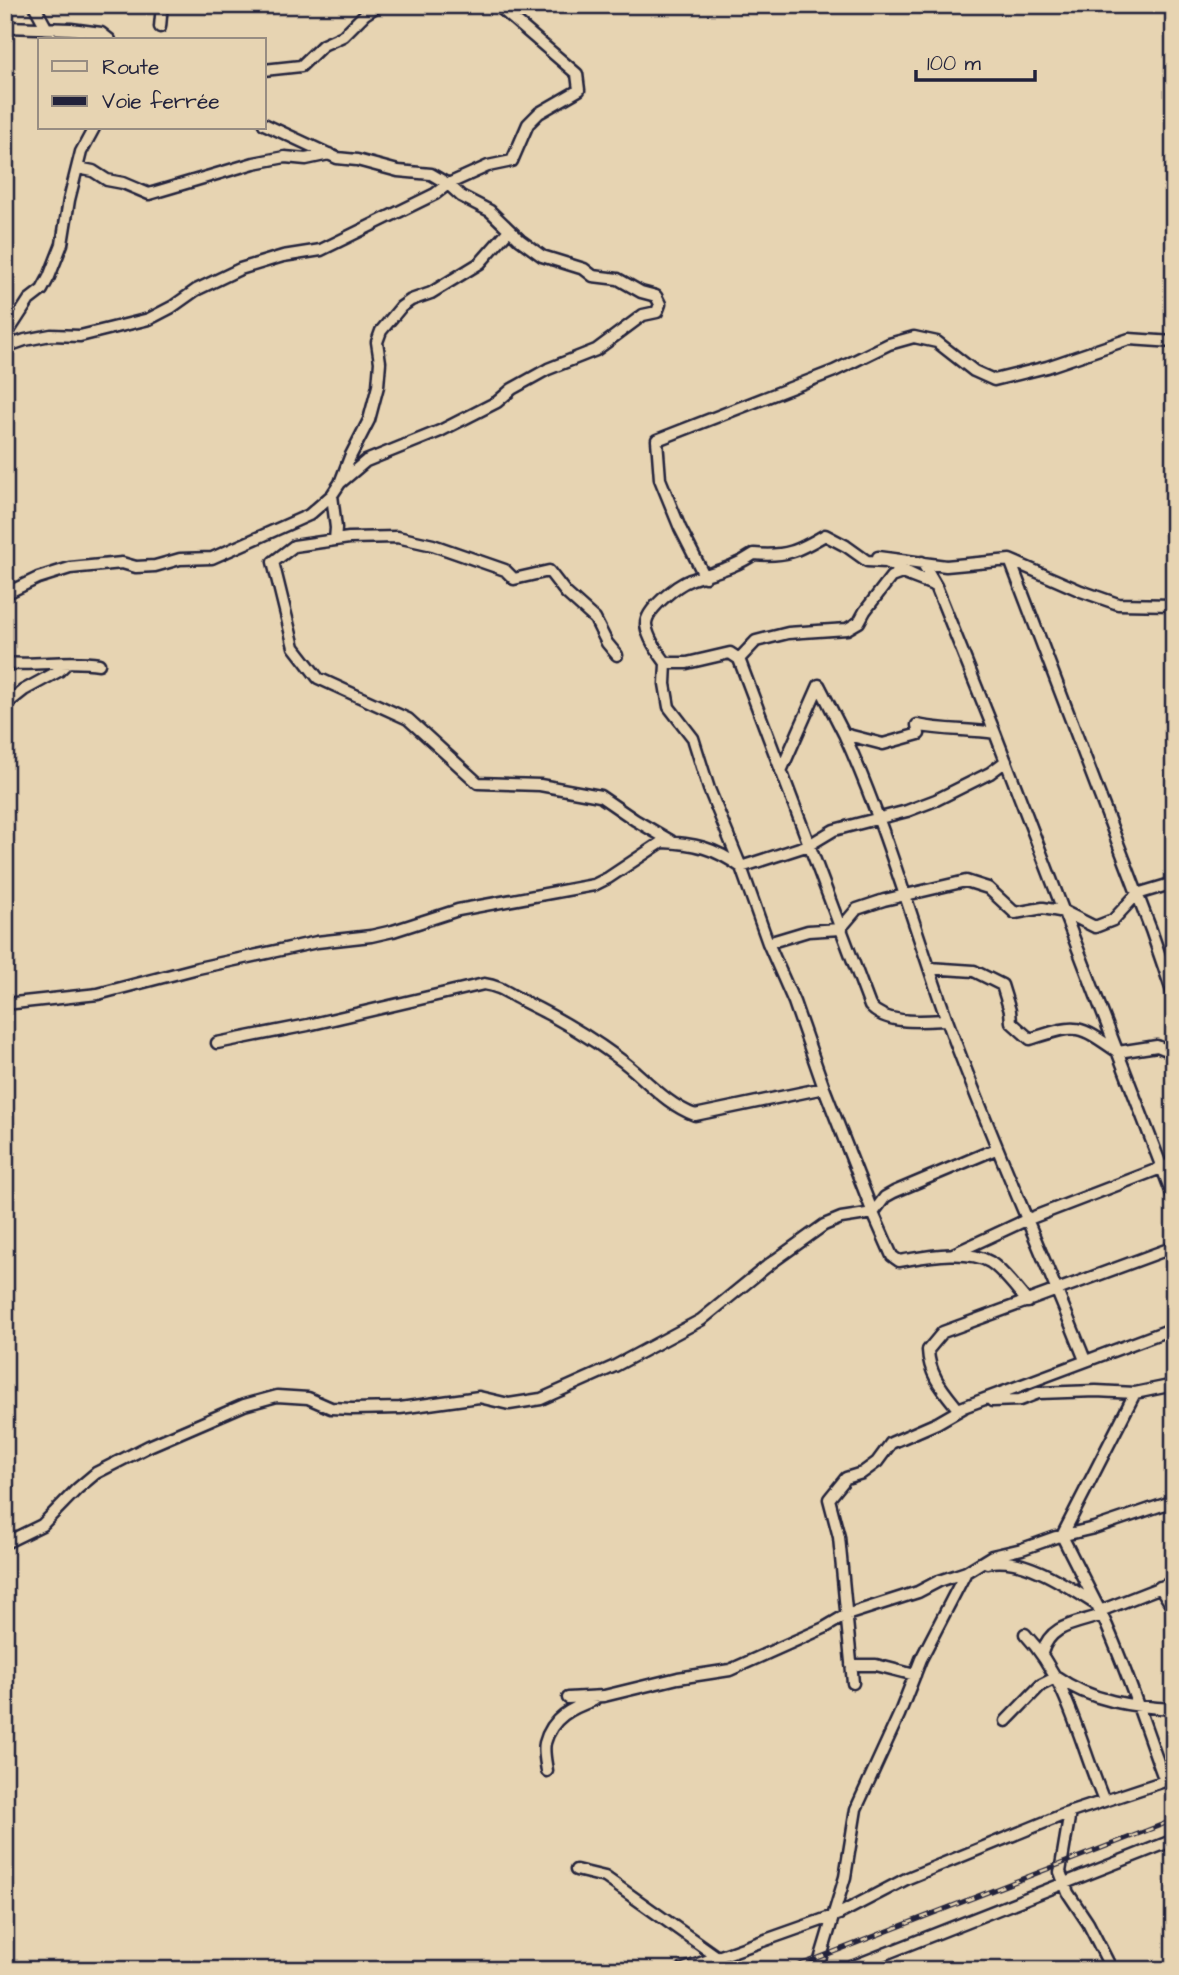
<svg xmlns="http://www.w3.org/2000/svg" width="1179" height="1975" font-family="'Architects Daughter',sans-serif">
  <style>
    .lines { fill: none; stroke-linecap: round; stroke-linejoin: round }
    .minor-casing { stroke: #22223b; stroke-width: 15 }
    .minor { stroke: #e7d4b2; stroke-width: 10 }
    .rail-casing { stroke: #22223b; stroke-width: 5 }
    .rail { stroke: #e7d4b2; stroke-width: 2.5; stroke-dasharray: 8; stroke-linecap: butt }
  </style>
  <rect width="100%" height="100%" fill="#e7d4b2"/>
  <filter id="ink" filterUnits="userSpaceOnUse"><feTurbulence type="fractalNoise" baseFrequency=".0143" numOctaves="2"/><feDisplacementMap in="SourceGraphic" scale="14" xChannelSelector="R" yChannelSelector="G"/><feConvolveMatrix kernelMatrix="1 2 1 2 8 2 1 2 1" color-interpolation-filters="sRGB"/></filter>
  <g filter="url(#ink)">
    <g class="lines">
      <defs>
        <path id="minor" d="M34,5L53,40
          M5,27L71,29L101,33L110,40
          M160,27L162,5
          M264,70L301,66L323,45L343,36L365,14L379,5
          M264,124L337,158L357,160L398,171L431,174L448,184L488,166L512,161L528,124L539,113L579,90L577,74L497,5
          M78,168L93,171L107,180L123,183L149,194L254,163L285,157L306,159L329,154
          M5,337L29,300L42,290L49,277L62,244L69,200L81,152L94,128
          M5,347L25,340L51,335L80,336L149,319L172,307L196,290L240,269L283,256L321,250L435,194L448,184L461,196L490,211L520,240L542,256L584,269L593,276L618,279L641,292L656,296L660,304L657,312L643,315L596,350L548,369L512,389L497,402L440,431L366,461L340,483
          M332,495L336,528L335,540
          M825,535L846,546L867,561L886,562L936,586L902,573L891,577L865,611L859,622L847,629L788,633L756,641L739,659L730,653L687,663H666C658,652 648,639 646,625C645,610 677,585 690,580C713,572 734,568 754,554C786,557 798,551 825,535Z
          M878,557L946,566L1010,560L1081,591L1118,604L1174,605
          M1010,560L1151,930L1174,997
          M922,562L936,586L995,733L1174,1199
          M705,577L680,528L660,479L657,440L834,371L889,344L914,337L937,342L974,371L994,380L1047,367L1129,339L1174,342
          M5,594L38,578L70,568L122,563L136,567L155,566L180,559L212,558L309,515L332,495L340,483L350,457L369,420L378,386L380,362L377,342L381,331L401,307L411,300L431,293L480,263L509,230
          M617,655L607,643L595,619L566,593L549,571L514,579L505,570L433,545L397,537L349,538L294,546L273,562L294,647L318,678L408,719L478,783L540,785L600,796L635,820L671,841
          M739,659L870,1006C886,1025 923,1021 947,1020
          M5,663C37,666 68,659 99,664
          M666,663L665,684L669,707L693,738L709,789L741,867L768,943L794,1002L824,1088L873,1213L892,1256L899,1261C924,1257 967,1248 990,1262C1004,1271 1017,1290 1028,1302
          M5,705L24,690L59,671L66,664
          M844,734C886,826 913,925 947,1020C989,1135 1040,1246 1085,1360
          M781,771L819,685L844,734L883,744L919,734L917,725C944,731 969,729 995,733
          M768,943L808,931L840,929L857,909L884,900L966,881L988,888L1015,913L1043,908L1065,912L1095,927L1113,920L1137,894L1174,883
          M929,968L974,971L1002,985L1010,1011L1011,1022L1030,1039C1078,1024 1076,1023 1118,1052L1157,1046L1174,1053
          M5,1004L98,994L198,968L317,942L371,936L393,931L458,910L594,885L608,878L662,842C694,843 715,848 741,867L809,845L834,830L907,811L936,800L990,773L1006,761
          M217,1043L308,1025L484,984C500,986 509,994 523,1001C556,1017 587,1035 617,1057C644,1076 663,1103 695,1115L824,1088
          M1174,1247L943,1332L928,1350C929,1375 943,1390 958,1409L1174,1328
          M953,1254L1026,1220L1174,1163
          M992,1401L1020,1400L1038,1393L1096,1391L1135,1393L1174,1385
          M5,1543L42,1525L77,1489L96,1473L149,1446L244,1405L277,1396L308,1398L331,1408L352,1409L400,1408L479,1397L509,1404L541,1399L615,1366L701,1320L771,1263L824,1225L841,1218L873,1213L885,1197L894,1192L996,1149
          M987,1563C1022,1554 1069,1587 1097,1605
          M1160,1587L1174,1609
          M1100,1611L1174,1582
          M1102,1615L1062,1536L1135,1393
          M1025,1634C1068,1680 1080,1744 1104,1801
          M1042,1653C1050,1624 1076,1624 1102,1615C1127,1669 1144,1725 1165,1781
          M851,1665H876L915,1675
          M853,1683L839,1537L829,1499L846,1478L862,1473L877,1462L891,1443L937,1423L963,1408
          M568,1698L604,1696L678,1678L730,1670L824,1628L846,1615L918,1592L939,1581L966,1572L992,1556L1022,1549L1056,1537L1094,1528L1174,1501
          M1006,1721L1041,1685L1057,1677C1090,1701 1134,1707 1174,1709
          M547,1771C546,1763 543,1751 545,1743C552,1717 572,1708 594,1700
          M1070,1812L1060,1872L1068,1893L1088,1923L1112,1970
          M576,1870L605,1877L716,1956
          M681,1970L839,1914L908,1878L1065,1814L1174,1778
          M817,1970L845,1877L856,1809L899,1715L921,1659L966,1572
          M844,1970L1174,1840"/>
      </defs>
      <use href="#minor" class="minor-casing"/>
      <use href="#minor" class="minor"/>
      <defs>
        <path id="rail" d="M787,1970L1174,1820"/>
      </defs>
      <use href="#rail" class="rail-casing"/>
      <use href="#rail" class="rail"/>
    </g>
  </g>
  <rect width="1179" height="1975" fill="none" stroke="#e7d4b2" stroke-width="28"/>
  <rect x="14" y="14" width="1151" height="1947" fill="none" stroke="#22223b" stroke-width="2.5" filter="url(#ink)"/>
  <rect x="38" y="38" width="228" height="91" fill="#e7d4b2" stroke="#988d82" stroke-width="2"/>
  <rect x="52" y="61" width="35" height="10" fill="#e7d4b2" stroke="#988d82" stroke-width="2"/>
  <text x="102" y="74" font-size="21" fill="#22223b">Route</text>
  <rect x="52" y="96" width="35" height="10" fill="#22223b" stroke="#988d82" stroke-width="2"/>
  <text x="102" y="108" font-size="21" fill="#22223b">Voie ferrée</text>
  <path d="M916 70v10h119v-10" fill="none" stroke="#22223b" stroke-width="3.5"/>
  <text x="927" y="70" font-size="21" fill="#22223b" stroke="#e7d4b2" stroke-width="5" paint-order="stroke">100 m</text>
</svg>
